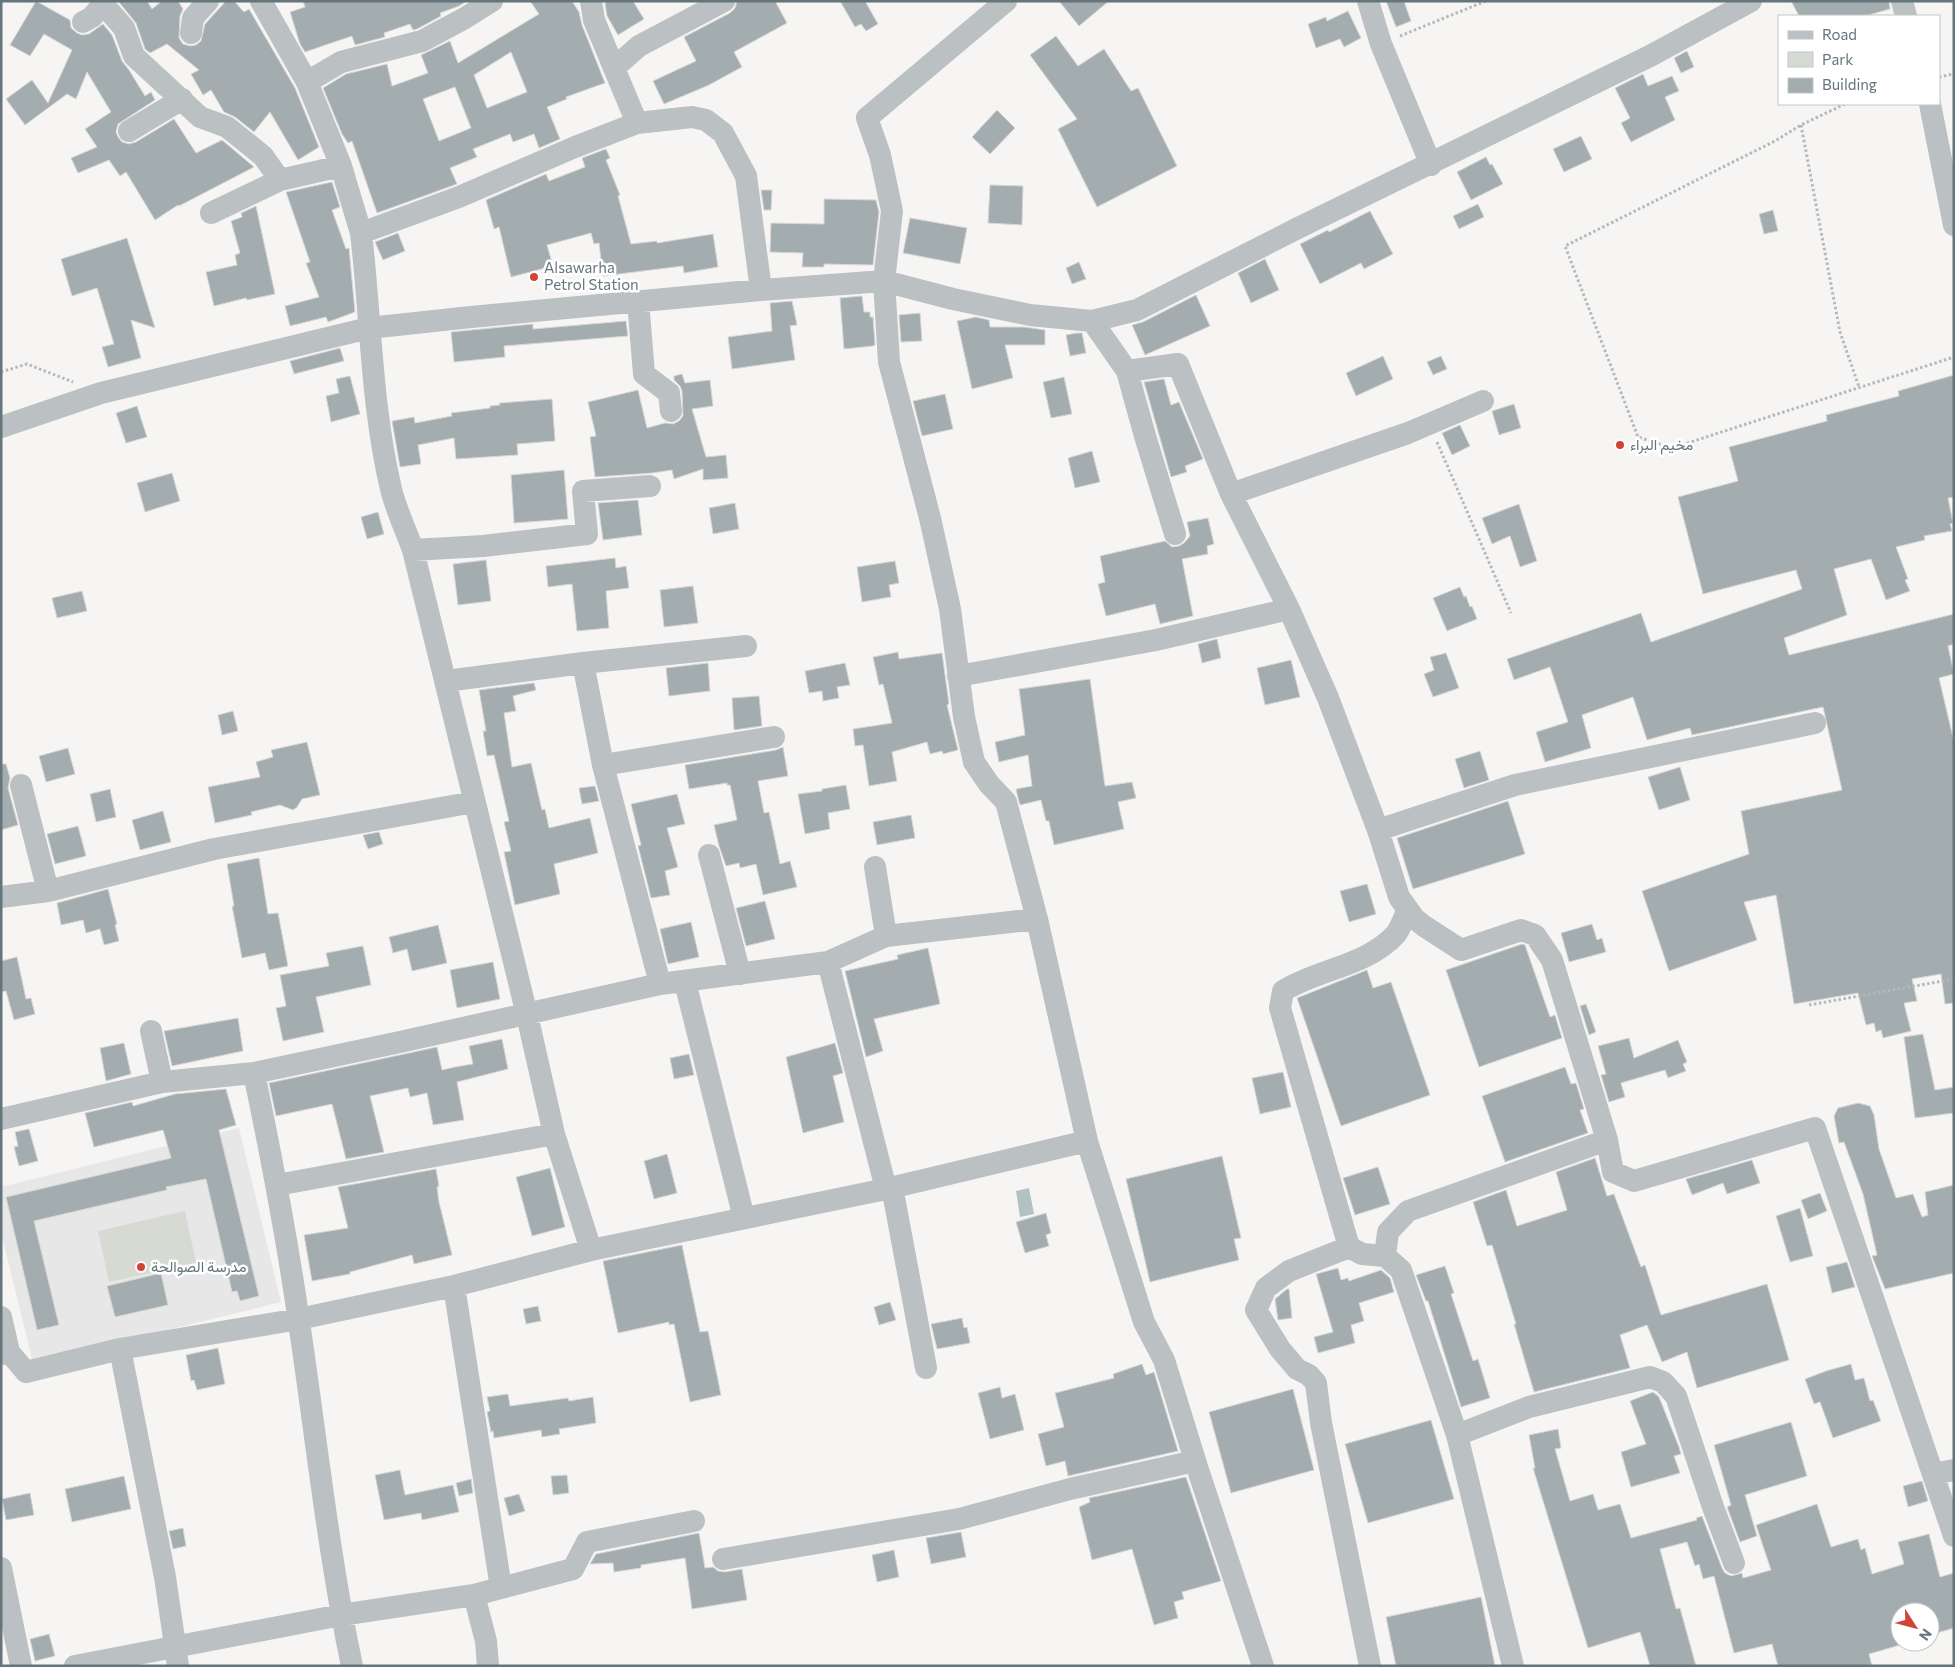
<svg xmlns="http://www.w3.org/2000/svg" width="1955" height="1667" font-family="Commissioner,Vazirmatn,sans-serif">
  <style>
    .built { fill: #e6e7e6 }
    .green { fill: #d6dad2 }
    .water { fill: #b2c1c2 }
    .building { fill: #a3acaf; stroke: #d7d7d5; fill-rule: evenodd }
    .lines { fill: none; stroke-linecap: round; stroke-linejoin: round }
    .path { stroke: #b5b9bb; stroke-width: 3; stroke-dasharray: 2.5 2.5; stroke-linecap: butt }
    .minor { stroke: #bbc0c2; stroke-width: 22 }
    .poi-dot { fill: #d14337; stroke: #fff; stroke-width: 2 }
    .labels { text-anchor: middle; stroke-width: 5; stroke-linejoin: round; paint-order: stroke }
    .poi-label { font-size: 15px; fill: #64757b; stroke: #fff; text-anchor: start }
  </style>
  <rect width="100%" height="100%" fill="#f6f5f3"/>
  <path class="built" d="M239,1128L281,1302L33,1363L1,1232V1187Z"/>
  <path class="green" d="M185,1211L196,1263L109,1282L98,1231Z"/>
  <path class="water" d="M1029,1188L1034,1214L1020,1217L1016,1191Z"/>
  <path class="building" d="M36,1L70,20L71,28L77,33L82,35L89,34L103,24L112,35L122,61L129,70L145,96L151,92L155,100L118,124L116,132L118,137L122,142L129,144L136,142L174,119L196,153L222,140L254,167L179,206L178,205L155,220L126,172L120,176L109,160L78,173L71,158L97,147L85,129L111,112L87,72L76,99L67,94L25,125L6,99L32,80L48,103L72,50L44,34L30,56L10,45Z
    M118,1H147L152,9L162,1H178L183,9L180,16L179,38L183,44L190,46L196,45L201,41L205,24L226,1H234L244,12L249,9L295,88L319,147L298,160L270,112L254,132L235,117L224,112L211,90L203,95L191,74L199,70L167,44L150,53L145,49L136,23Z
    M303,1H467L459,6L440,13L441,16L417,29L413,30L410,24L384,33L385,37L355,45L352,36L305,52L300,44L290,12L305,7Z
    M530,1H572L579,12L582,25L605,83L566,97L567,99L547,107L560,139L539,148L534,134L513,142L510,134L473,149L477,157L450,168L457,184L377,213L352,141L348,143L342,134L323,88L346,74L387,64L392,86L428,73L421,55L450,41L458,63L539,14ZM511,52L527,92L487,108L474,75ZM455,87L471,128L439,141L423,99Z
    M607,1H633L644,19L618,35L607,16L605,3Z
    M737,1H775L787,23L734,52L742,67L709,85L664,104L653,81L696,61L684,37L730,13L735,8Z
    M840,1H865L878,24L866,31L861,24L855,27Z
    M1059,1H1109L1079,26Z
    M1386,1H1404L1411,21L1396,27Z
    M1791,1H1889L1890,9L1865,16H1799Z
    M1348,11L1361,38L1344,47L1340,39L1316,48L1308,24L1326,17L1327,21Z
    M1056,36L1078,66L1104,49L1131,91L1138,88L1177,166L1097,207L1058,129L1077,119L1030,55Z
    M1687,51L1694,67L1681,73L1674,58Z
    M1643,74L1648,86L1672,76L1679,91L1665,97L1675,120L1631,142L1621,123L1630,118L1615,88Z
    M997,110L1015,128L990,154L972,137Z
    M1581,136L1592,159L1564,172L1553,149Z
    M606,149L610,158L606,160L620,195L618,196L631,244L657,241V243L713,234L718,267L684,273L683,266L603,276L599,243L594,244L591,233L547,245L553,266L511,277L499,227L494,229L486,200L546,174L549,181L585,167L582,158Z
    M1486,157L1490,165L1492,164L1503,184L1471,200L1457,172Z
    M332,182L340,207L332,210L346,249L349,248L355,312L328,322L326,317L290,326L285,306L319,297L306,263L310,262L286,192Z
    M990,185L1023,186L1022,225L988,223Z
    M761,190H772L771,210H764Z
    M824,199L876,200L879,212L873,265L824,264V267H802L803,253L770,252L771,223L824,224Z
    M1478,204L1484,217L1459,229L1453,216Z
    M256,206L275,294L247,300L246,298L214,306L206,272L237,265L235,255L240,253L231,221L242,217L241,213Z
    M1773,210L1778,231L1764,234L1759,214Z
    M1370,211L1393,254L1364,269L1361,263L1320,284L1300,244L1328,230L1329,232Z
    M910,218L967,228L960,264L903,253Z
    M398,233L405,251L383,260L375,242Z
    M127,238L155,328L131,320L141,358L108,367L102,347L114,344L97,288L72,296L61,259Z
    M1265,259L1279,290L1251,303L1238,273Z
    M1079,262L1086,279L1072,284L1066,268Z
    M1196,295L1210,326L1145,355L1132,325L1143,322Z
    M862,296L864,312H870V317H873L875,345L873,346L844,349L840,298Z
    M792,301L797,325L790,326L795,360L732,369L728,337L772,331L770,303Z
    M920,313L922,341L901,342L899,315Z
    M976,317L989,320L990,327H1024L1045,330V345H1005L1013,378L972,389L957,321Z
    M626,321L628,336L504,346L505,357L454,362L451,332L533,324V329Z
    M1077,333H1082L1086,353L1070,356L1066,335Z
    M340,348L344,361L294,374L290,361Z
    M1383,356L1393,379L1356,396L1346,373Z
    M1441,356L1447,369L1433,375L1427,362Z
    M682,374L685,383L710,380L713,406L692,409L706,457L726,455L728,478L703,480V469L674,479L672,470L652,473L595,477L590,437L596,436L588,402L638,390L647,428L665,423L673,424L679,421L683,416L682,391L680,386L674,380V376Z
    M1954,375V497L1948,498L1953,523L1950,524L1952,531L1924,536L1925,540L1896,547L1908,579L1905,580L1910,591L1886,600L1871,559L1834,569L1847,615L1784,638L1789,655L1954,614V644L1948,646L1954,674L1939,678L1954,742V1003L1945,1004L1941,974L1912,979L1917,1001L1904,1003L1911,1031L1883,1038L1881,1030L1876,1032L1874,1023L1866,1025L1858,993L1794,1004L1776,895L1744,902L1757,940L1669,971L1642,891L1749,854L1741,811L1842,790L1823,707L1692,735L1690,728L1647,740L1633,697L1582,715L1591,748L1545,762L1536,732L1568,722L1550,667L1514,680L1507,659L1641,613L1651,642L1802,589L1796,570L1703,594L1678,497L1738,481L1729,447L1827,421L1826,415L1899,396L1898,391Z
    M350,376L360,414L331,422L326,396L339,393L336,379Z
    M1064,377L1072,414L1051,418L1043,382Z
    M1164,379L1171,405L1179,402L1203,459L1185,466L1187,472L1171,477L1144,382Z
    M945,394L953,429L922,436L913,401Z
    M552,399L555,441L517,444L518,455L456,459L454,438L418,445L421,464L400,467L392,421L414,417L415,423L452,416L451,413L490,408V406L500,405L499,403Z
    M1514,404L1521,428L1499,435L1492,411Z
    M137,406L147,437L126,443L116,413Z
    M1460,425L1470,446L1452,455L1442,433Z
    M1092,451L1100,482L1075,488L1068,458Z
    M564,470L568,519L514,523L511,475Z
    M172,473L180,501L145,512L137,483Z
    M638,500L642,535L603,540L598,503Z
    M735,503L739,529L713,534L709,508Z
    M1519,504L1537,561L1520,567L1510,536L1492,544L1482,518Z
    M378,512L384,534L367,539L361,517Z
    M1208,518L1214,544L1207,546L1208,554L1182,559L1193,616L1160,624L1155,604L1106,616L1098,584L1105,582L1100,556L1165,541L1172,547L1179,546L1184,543L1190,536L1187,522Z
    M615,558L616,568L626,566L629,588L606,591L609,628L577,631L572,584L548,587L546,566Z
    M486,560L491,601L458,605L453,564Z
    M895,561L899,583L889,585L891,597L862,602L857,567Z
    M693,586L698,623L664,627L660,590Z
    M1460,587L1464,597L1466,596L1470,607L1472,606L1477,619L1447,631L1433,598Z
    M82,591L87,611L57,618L52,598Z
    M1217,639L1221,658L1202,663L1198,644Z
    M898,652L899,659L942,653L949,704L947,705L958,750L943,754L942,751L930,754L927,742L892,752L897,781L869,786L863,745L855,746L853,729L892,723L883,684L879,685L873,657Z
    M1446,653L1459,688L1433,697L1424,674L1434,670L1430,657Z
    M1291,660L1300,697L1265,705L1257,668Z
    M708,663L710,691L669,696L666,668Z
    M845,663L850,685L837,687L839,698L823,701L822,691L809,693L805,671Z
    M1090,679L1105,786L1132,782L1136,798L1118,802L1124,829L1054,845L1049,821H1046L1041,800L1020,805L1018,798L1016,789L1032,786L1028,755L999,762L995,742L1025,735L1019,689Z
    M534,683L536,690L513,696L516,711L504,713L512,767L531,763L542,810L545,809L549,828L590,818L598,853L554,864L560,894L515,905L504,852L511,851L504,822L509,821L494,755L487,756L483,731H486L479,690Z
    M759,696L762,726L734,730L732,698Z
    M233,711L238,731L222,735L218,715Z
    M307,742L320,795L302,799L297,807L293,810L280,805L251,812L252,815L215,823L208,787L260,777L256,762L273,757L271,750Z
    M783,747L788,776L758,781L764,813L769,812L780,864L790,861L797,887L763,895L756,864L740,868L739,863L726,866L719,846L714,825L737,820L730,785H727V783L689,789L685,765L776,750Z
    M68,748L75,774L46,782L39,756Z
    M1480,751L1489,780L1464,788L1455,759Z
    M1,764H6L10,778L8,788L18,825L1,830Z
    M1680,767L1690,800L1659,810L1648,777Z
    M846,785L850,809L828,813L830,829L805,834L798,794L822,791V789Z
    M595,786L599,801L582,804L579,788Z
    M110,789L116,817L96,822L90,794Z
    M677,794L685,824L667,828L678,867L665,871L670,895L651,898L638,846L641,845L631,804Z
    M1508,801L1525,854L1413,889L1397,838Z
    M163,811L171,842L140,850L132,820Z
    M911,815L915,838L877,845L873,822Z
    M78,826L86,856L55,864L47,834Z
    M379,832L383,844L368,849L363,835Z
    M259,858L268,914L278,913L288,966L269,970L265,953L242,958L232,906H234L227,864Z
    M1367,884L1376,914L1349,922L1340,891Z
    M108,889L117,924L115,925L119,941L104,945L100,929L86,933L83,920L61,925L57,903Z
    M765,901L775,939L746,946L736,908Z
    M691,922L699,957L668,964L660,929Z
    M1592,924L1597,940L1602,938L1606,952L1569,962L1561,933Z
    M438,925L447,963L412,971L407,949L393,953L389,937Z
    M1522,944L1525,945L1550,1017L1555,1015L1562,1038L1479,1067L1446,970Z
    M363,946L371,985L316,997L324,1032L283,1041L276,1008L286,1006L280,975L329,966L326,953Z
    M928,948L940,1004L874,1019L883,1051L866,1057L845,971L898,959L897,955Z
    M17,957L26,999L31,998L35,1014L14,1020L6,991L1,992V961Z
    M493,962L500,999L457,1008L450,970Z
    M1367,970L1373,988L1391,982L1430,1095L1341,1126L1297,998Z
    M1586,1004L1596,1032L1589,1035L1580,1006Z
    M238,1018L243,1051L172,1066L164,1031Z
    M1923,1034L1935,1090L1954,1087V1113L1915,1118L1904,1037Z
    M1629,1038L1634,1058L1678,1040L1687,1062L1683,1064L1686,1071L1668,1078L1665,1070L1621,1083L1625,1097L1609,1102L1601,1075L1606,1074L1598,1046Z
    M502,1039L508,1069L457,1082L464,1120L433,1125L427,1093L410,1097L408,1088L370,1096L384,1152L346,1159L332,1104L276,1116L269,1083L437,1047L442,1070L455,1067L473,1064L469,1046Z
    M124,1043L131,1074L106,1081L100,1048Z
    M835,1043L843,1073L833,1076L844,1122L803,1133L786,1057Z
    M689,1054L694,1075L674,1079L670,1058Z
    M1565,1067L1571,1084L1576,1083L1584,1109L1580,1110L1588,1133L1505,1162L1482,1096Z
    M1283,1072L1291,1107L1260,1114L1252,1078Z
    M226,1089L236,1125L219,1130L259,1296L240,1301L237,1291L232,1292L206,1179L166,1187L167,1190L34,1221L59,1325L37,1330L6,1197L171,1158L163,1130L94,1147L85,1113L132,1102L133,1106L175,1094Z
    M1858,1103L1870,1106L1874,1115L1879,1149L1896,1198L1913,1194L1922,1217L1928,1215L1925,1192L1954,1185V1273L1885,1289L1872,1256L1877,1255L1863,1194L1844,1142L1839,1143L1834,1116L1838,1108Z
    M29,1129L38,1161L19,1166L14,1147L18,1146L15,1132Z
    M667,1154L677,1193L654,1199L644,1161Z
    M1222,1156L1241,1238L1234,1239L1239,1260L1150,1282L1126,1179Z
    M1595,1158L1607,1196L1614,1194L1641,1267L1645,1265L1661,1315L1767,1284L1789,1360L1697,1388L1687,1352L1662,1362L1647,1325L1620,1335L1630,1368L1534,1392L1514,1324H1516L1492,1245L1487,1246L1473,1202L1506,1190L1517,1226L1567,1210L1556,1172Z
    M1752,1160L1760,1183L1727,1194L1723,1183L1692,1195L1686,1179Z
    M1378,1167L1390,1204L1355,1215L1343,1178Z
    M550,1168L565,1227L532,1236L516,1177Z
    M436,1169L439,1186L437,1187L439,1202L452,1255L414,1264L412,1255L350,1272V1274L312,1281L304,1235L348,1228L338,1187Z
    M1820,1193L1827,1211L1808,1219L1801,1200Z
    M1800,1208L1813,1256L1790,1262L1776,1216Z
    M1046,1213L1051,1233L1046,1235L1049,1246L1025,1253L1016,1222Z
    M682,1245L700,1332L708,1331L721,1395L690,1402L674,1324L669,1325V1322L618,1333L603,1261Z
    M1847,1262L1855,1287L1832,1293L1826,1267Z
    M1445,1266L1454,1293L1451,1294L1473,1361L1478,1359L1490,1398L1461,1407L1428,1301H1426L1416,1275Z
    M1338,1268L1341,1280L1348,1278L1349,1281L1381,1270L1390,1278L1394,1292L1359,1303L1364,1321L1351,1325L1355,1343L1318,1353L1314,1337L1333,1332L1316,1274Z
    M161,1273L168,1305L115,1317L107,1286Z
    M1287,1289H1289L1292,1318L1278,1320L1275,1299Z
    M890,1302L896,1320L879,1325L874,1307Z
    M538,1306L541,1321L526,1324L523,1309Z
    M962,1318L964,1328L967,1327L970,1343L937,1349L931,1324Z
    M218,1348L225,1384L197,1390L194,1380L191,1381L186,1355Z
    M1142,1364L1146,1375L1154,1372L1178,1451L1068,1476L1065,1461L1046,1466L1038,1434L1064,1427L1055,1393L1114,1378L1113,1374Z
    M1851,1364L1855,1380L1864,1378L1870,1401L1873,1400L1881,1421L1833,1438L1820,1402L1814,1404L1805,1379L1826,1371Z
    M1000,1387L1002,1398L1015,1394L1024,1430L990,1439L978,1393Z
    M1293,1389L1314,1470L1231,1493L1209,1412Z
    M1653,1392L1659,1397L1679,1447L1681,1454L1674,1456L1680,1473L1631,1487L1621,1452L1646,1444L1630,1401Z
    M508,1394L510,1406L568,1398L569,1401L593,1397L596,1423L559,1429L560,1434L542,1437L541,1430L494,1438L493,1431L491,1432L487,1412L490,1411L487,1397Z
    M1431,1420L1454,1499L1368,1523L1345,1444Z
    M1791,1422L1807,1476L1745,1495L1757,1536L1740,1542L1727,1507L1731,1505L1714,1445Z
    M1558,1429L1561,1448L1555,1449L1570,1501L1593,1494L1598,1510L1620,1504L1631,1538L1697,1520L1696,1518L1702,1516L1722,1568L1725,1573L1731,1576L1742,1573L1743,1578L1771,1570L1756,1525L1817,1504L1831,1547L1858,1539L1861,1550L1865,1548L1872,1574L1904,1564L1898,1542L1929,1534L1940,1577L1954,1573V1628L1930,1635V1612H1900V1645L1869,1654L1872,1666H1778L1772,1644L1734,1653L1714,1576L1703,1579L1699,1564L1695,1566L1687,1542L1660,1549L1676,1609L1680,1608L1696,1666H1650L1640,1632L1588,1648L1533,1468H1535L1529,1435Z
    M400,1470L405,1495L453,1485L459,1512L422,1520L421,1513L384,1520L375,1475Z
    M567,1475L569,1493L553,1495L551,1476Z
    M124,1476L131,1509L72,1522L65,1489Z
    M1186,1477L1221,1581L1182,1592L1184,1599L1174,1602L1178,1618L1154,1625L1132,1549L1092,1560L1079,1507L1090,1502L1089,1498Z
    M471,1479L473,1493L459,1496L456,1483Z
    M1922,1481L1928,1501L1908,1507L1903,1486Z
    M30,1493L34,1515L6,1520L2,1499Z
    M519,1494L525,1511L509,1516L504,1498Z
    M183,1528L186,1546L173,1549L169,1531Z
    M961,1532L966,1557L931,1564L926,1538Z
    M699,1533L705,1568L713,1567L718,1571L725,1572L742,1569L747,1600L692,1609L685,1558L641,1565V1568L614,1572L613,1563L590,1564L596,1554Z
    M894,1550L899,1577L877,1582L872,1555Z
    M1481,1597L1495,1666H1396L1386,1617Z
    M49,1634L55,1656L35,1661L30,1639Z"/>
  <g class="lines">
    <path class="path" d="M1400,36L1486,1
      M1939,77L1954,74
      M1845,104L1801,125L1775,141L1565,246L1638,437L1672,448L1954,357
      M1801,125L1840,332L1859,387
      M1,372L27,364L73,382
      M1437,442L1511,613
      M1809,1005L1954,979"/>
    <path class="minor" d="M105,1L103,4L124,28L134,56L200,117L227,127L263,156L280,180L341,166
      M261,1L307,82L341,166L361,233
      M591,1L594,20L614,68
      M1006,1L867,118L880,155L892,211L884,281L889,362L930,518L950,609L964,717L974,762L989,784L1006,802L1037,919L1087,1141L1144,1322L1164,1360L1198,1470L1263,1666
      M1368,1L1381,44L1431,165
      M1902,1L1906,16
      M83,22L92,17L103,4
      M191,33L193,18L208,1
      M307,82L341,62L422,41L465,18L492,1
      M1930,104L1954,225
      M637,123L614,68L639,46L724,1
      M129,131L182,99
      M211,213L280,180
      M638,301L644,374L669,393L671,411
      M1092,321L1127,371L1178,364L1231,494L1289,609L1328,698L1378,830
      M1127,371L1145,436L1175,534
      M1,427L101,393L369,328L471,317L761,290L884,281L953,299L1030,315L1092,321L1137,310L1298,228L1650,56L1751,1
      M1231,494L1408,433L1483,401
      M413,550L483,546L587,534L583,491L650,486
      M583,663L603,765L660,984
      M958,676L1156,640L1289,609
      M446,681L583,663L746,646
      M1815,723L1515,785L1378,830L1399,897L1414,918L1424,926L1461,950L1521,930L1535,935L1552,960L1607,1140L1613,1172L1634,1181L1815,1128L1954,1536
      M603,765L774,737
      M21,785L48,891
      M709,855L740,974
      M875,867L886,936
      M1,897L48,891L214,849L474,802
      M1408,910C1404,917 1401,927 1396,934C1367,966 1318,969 1283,991L1280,1008L1349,1247L1362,1254L1385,1256L1401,1270L1457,1435L1513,1666
      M828,962L886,1189
      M685,982L744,1218
      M151,1031L162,1082
      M254,1073C271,1155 287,1238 299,1322C316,1436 328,1552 352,1666
      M1,1119L162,1082L254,1073L400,1042L660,984L828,962L886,936L1037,919
      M277,1185L554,1134
      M892,1187L926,1368
      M1349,1247L1289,1271L1266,1288L1256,1310L1280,1349L1297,1369L1309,1375L1316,1383L1321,1423L1370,1666
      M591,1250L554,1134L527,1015L413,550C406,530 396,510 391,489C371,405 371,318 361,233L459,197L575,147L637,123L692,117L706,120L723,133L746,176L761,290
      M1385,1256L1388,1232L1408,1211L1607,1140
      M454,1286L501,1588
      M1,1317L9,1352
      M120,1349L165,1577L178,1666
      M1,1354L9,1352L26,1372L120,1349L299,1319L454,1286L591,1250L886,1189L1087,1141
      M1457,1435L1529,1407L1650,1377L1663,1382L1676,1396L1713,1507L1734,1563
      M1933,1474L1954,1470
      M723,1559L959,1519L1070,1489L1195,1461
      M1,1568L21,1666
      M75,1666L341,1615L474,1595
      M488,1666L486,1641L474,1595L573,1569L587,1542L694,1521"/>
  </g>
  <g class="poi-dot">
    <circle cx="534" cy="277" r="5"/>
    <circle cx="1620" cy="445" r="5"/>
    <circle cx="141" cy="1267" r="5"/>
  </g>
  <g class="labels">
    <g class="poi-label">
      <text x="544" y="273">Alsawarha<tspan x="544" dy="17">Petrol Station</tspan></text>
      <text x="1630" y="450">مخيم البراء</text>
      <text x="151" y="1272">مدرسة الصوالحة</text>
    </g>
  </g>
  <rect width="1955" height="1667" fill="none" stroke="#64757b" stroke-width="5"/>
  <rect x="1778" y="15" width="162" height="90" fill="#ffffff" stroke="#c1c8ca"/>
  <rect x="1788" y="31" width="25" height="8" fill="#bbc0c2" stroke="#c1c8ca"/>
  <text x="1822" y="40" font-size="15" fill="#64757b">Road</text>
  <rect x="1788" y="52" width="25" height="15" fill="#d6dad2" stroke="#c1c8ca"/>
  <text x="1822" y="65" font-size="15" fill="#64757b">Park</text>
  <rect x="1788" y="78" width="25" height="15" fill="#a3acaf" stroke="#c1c8ca"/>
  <text x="1822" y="90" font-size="15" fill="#64757b">Building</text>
  <g transform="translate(1915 1627) rotate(126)"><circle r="24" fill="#ffffff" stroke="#c1c8ca"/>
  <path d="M0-4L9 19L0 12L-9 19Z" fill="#d14337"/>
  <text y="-8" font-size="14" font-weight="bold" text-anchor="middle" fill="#64757b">N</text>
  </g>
</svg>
